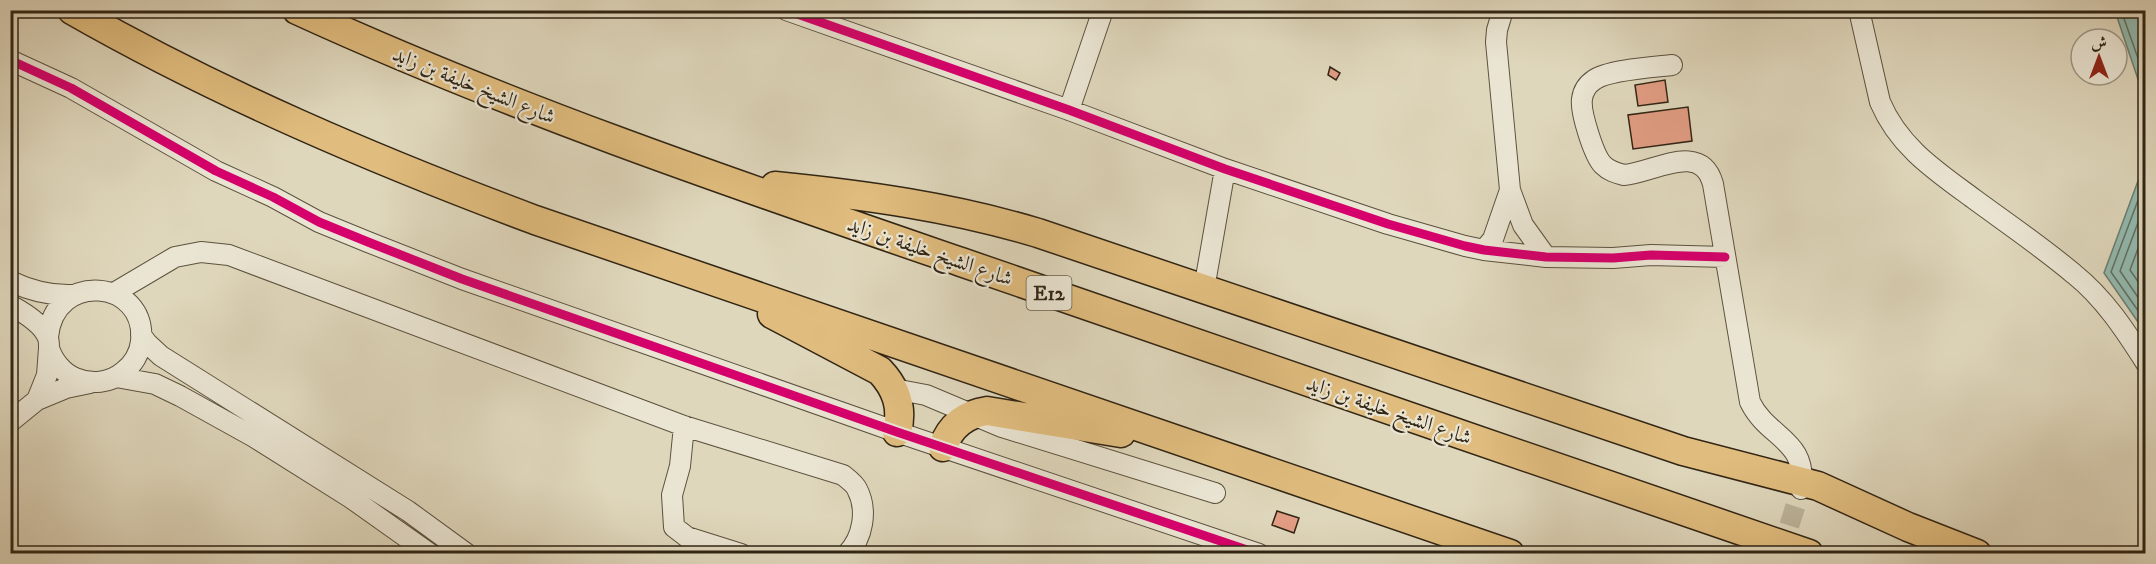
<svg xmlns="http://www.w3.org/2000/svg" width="2156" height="564" font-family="'IM FELL DW Pica',Amiri,serif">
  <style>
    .water { fill: #93bab0; stroke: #6c7e72; stroke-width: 1.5 }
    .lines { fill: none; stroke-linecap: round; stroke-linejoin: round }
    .shore { stroke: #627062; stroke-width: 1.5 }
    .building { fill: #e19c83; stroke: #312514; stroke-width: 1.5 }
    .minor-tunnel { stroke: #bcb39a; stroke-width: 20; stroke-dasharray: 20 10; stroke-linecap: butt }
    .minor-casing { stroke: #5c523e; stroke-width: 22 }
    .highway-casing { stroke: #312514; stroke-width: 31 }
    .minor { stroke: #eae5d3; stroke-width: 20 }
    .highway { stroke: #e0bc7e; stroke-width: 28 }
    .cycleway-casing { stroke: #eae5d3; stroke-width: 13 }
    .cycleway { stroke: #d6006c; stroke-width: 9 }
    .labels { text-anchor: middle; stroke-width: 4.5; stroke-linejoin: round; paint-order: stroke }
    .shield { fill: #eae5d3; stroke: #685f4d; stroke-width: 1.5 }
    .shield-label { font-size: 20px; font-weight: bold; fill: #312514 }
    .street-label { font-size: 21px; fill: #312514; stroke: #eae5d3 }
  </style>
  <rect width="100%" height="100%" fill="#dfd7bc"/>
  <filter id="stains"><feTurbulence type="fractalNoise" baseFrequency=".00333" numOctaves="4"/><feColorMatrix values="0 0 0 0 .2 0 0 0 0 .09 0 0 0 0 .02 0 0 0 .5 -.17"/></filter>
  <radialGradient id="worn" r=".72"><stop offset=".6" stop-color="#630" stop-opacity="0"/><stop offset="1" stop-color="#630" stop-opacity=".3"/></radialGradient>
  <path class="water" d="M2115,11H2145V100Z
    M2145,162V332L2104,273Z"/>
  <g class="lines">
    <path class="shore" d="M2121,10L2146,81
      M2146,179L2111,272L2146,322
      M2146,201L2120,271L2146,309
      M2146,227L2130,270L2146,293"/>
  </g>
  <path class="building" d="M1330,67L1340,73L1336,80L1328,75Z
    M1665,80L1668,102L1638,106L1635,85Z
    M1688,107L1692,141L1633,149L1628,115Z
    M1277,511L1299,518L1294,533L1272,525Z"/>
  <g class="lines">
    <path class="minor-tunnel" d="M1780,554L1801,489"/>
    <defs>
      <path id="minor" d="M786,10L1069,110L1225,169L1388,224L1465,246L1484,250L1546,257L1613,258L1651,255L1725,257
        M1503,10L1497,30L1496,42L1510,190L1523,225L1546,257
        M1859,10L1880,102C1899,147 1936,171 1974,199C2008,224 2042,247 2074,274C2104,298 2125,330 2146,363
        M10,60L71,88L216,171L273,197L319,222L368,242L462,279L897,432L1259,554
        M1672,65C1654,67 1607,70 1594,80C1588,84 1583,91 1582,99C1580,112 1594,156 1603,165C1609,171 1616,173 1624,175C1653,173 1701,140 1713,184L1750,402C1768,439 1808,439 1801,489
        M1069,110L1103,10
        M1484,250L1493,239L1510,190
        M10,281C31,291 50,296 73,295
        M1204,289L1225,169
        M114,293L175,257L201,252L229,255L684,426L843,475C848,479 855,484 857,489C868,510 863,538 847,554
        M10,305C23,312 43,324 48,338C49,341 49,345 49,348C53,361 63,373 75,378C91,385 110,383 123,372C133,365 140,353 141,341C147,279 54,270 48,337
        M141,335L147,343L161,356L408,511L467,554
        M116,377L155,384L180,396L254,437L351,498L430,554
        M894,389L926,395L1002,427L1215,493
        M37,400L47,375L49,348
        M10,422L37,400L66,388L90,383
        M684,426L680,466L672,495L674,527L687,537L741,554"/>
      <path id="highway" d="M72,10C219,94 377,161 535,220L1510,554
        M297,10C513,109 737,185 961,262C1244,360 1526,457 1809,554
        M775,186C865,195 952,207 1038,233L1683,451L1818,486L1908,527L1977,554
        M772,314L880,371C897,389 903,408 897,432
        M943,447C950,426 966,414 987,411L1121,433"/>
    </defs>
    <use href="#minor" class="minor-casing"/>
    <use href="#highway" class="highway-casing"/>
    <use href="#minor" class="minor"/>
    <use href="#highway" class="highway"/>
    <defs>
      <path id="cycleway" d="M786,10L1069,110L1225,169L1388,224L1465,246L1484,250L1546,257L1613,258L1651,255L1725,257
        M10,60L71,88L216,171L273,197L319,222L368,242L462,279L897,432L1259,554"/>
    </defs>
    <use href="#cycleway" class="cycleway-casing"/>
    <use href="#cycleway" class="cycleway"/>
  </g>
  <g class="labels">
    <rect class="shield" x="1026.5" y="276" width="45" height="34" rx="4.5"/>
    <g class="shield-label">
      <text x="1049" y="300">E12</text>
    </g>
    <g class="street-label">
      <text transform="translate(474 85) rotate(22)" y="7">شارع الشيخ خليفة بن زايد</text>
      <text transform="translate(930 251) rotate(19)" y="7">شارع الشيخ خليفة بن زايد</text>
      <text transform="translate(1389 410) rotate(19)" y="7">شارع الشيخ خليفة بن زايد</text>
    </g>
  </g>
  <rect width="2156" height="564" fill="none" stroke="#dfd7bc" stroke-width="36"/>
  <rect x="12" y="12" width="2132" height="540" fill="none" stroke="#312514" stroke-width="3"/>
  <rect x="18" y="18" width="2120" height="528" fill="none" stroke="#312514" stroke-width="1.5"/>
  <g transform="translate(2099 57)"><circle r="28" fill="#eae5d3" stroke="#a09887" stroke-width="1.5"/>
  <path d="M0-4.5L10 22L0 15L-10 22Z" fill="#8f2418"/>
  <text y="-9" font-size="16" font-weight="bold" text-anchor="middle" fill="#312514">ش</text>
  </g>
  <rect width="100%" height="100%" filter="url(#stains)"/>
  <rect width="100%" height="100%" fill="url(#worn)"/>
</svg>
